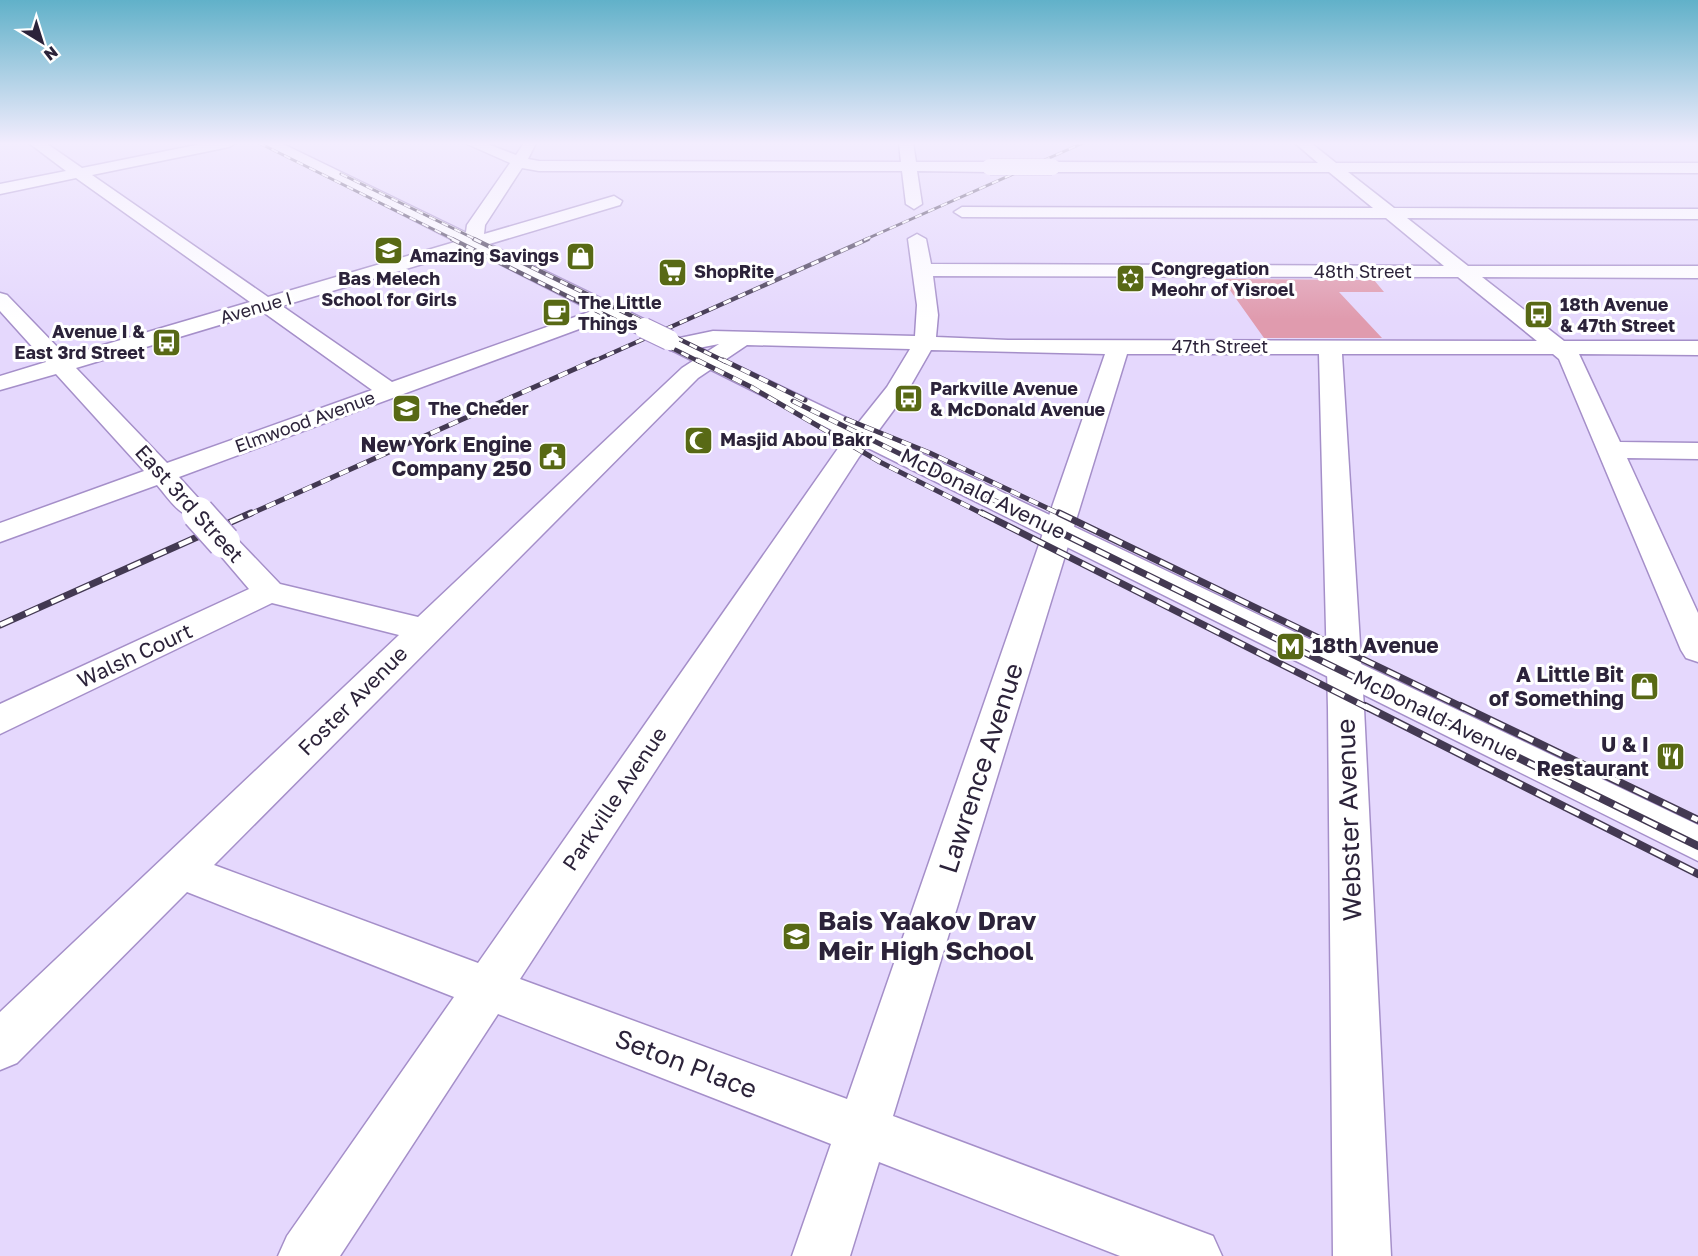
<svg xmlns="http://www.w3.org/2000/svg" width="1698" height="1256" font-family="'Golos Text',sans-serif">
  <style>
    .green { fill: #e09bae }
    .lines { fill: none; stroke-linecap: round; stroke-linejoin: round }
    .minor-casing { stroke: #a58fc9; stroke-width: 3 }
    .major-casing { stroke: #a58fc9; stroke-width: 3 }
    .minor { fill: #fff; fill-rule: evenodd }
    .major { fill: #fff; fill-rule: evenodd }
    .rail-far4-casing { stroke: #433952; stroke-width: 3 }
    .rail-far3-casing { stroke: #433952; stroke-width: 4.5 }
    .rail-far2-casing { stroke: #433952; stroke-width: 5 }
    .rail-far1-casing { stroke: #433952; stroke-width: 7 }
    .rail-casing { stroke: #433952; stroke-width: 8 }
    .rail-far4 { stroke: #fff; stroke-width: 2; stroke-dasharray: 7; stroke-linecap: butt }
    .rail-far3 { stroke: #fff; stroke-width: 3; stroke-dasharray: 8; stroke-linecap: butt }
    .rail-far2 { stroke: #fff; stroke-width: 4; stroke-dasharray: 10; stroke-linecap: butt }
    .rail-far1 { stroke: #fff; stroke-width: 4.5; stroke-dasharray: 14; stroke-linecap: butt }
    .rail { stroke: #fff; stroke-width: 5; stroke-dasharray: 16; stroke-linecap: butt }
    .minor-bridge-far2-casing { stroke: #a58fc9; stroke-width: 17; stroke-linecap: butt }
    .minor-bridge-far1-casing { stroke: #a58fc9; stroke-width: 28; stroke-linecap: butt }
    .minor-bridge-casing { stroke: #a58fc9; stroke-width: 35; stroke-linecap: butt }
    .major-bridge-casing { stroke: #a58fc9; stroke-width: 22; stroke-linecap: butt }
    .minor-bridge-far2 { stroke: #fff; stroke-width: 16 }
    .minor-bridge-far1 { stroke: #fff; stroke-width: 26 }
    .minor-bridge { stroke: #fff; stroke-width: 32 }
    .major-bridge { stroke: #fff; stroke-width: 20 }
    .labels { text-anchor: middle; stroke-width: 6; stroke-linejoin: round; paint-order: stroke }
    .far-poi-label { font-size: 18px; font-weight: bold; fill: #2c233a; stroke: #fff; text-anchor: start }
    .far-street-label { font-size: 18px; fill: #2c233a; stroke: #fff }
    .poi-label { font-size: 21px; font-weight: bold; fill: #2c233a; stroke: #fff; text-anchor: end }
    .street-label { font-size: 21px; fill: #2c233a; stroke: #fff }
    .near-street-label { font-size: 26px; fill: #2c233a; stroke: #fff }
    .near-poi-label { font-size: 26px; font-weight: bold; fill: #2c233a; stroke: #fff; text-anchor: start }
  </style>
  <rect width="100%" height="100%" fill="#e5d8fd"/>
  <path class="green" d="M1222,279L1374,280L1384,292H1339L1382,338H1264Z"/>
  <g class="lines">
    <defs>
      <path id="minor" d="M29,143H46L82,168L206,143H236L229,147L92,175L268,297L465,239L467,225L510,163L465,143H485L516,155L524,143H536L528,159L539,161L901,162L899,143H913L916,162H990L998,167L990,172L917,171L922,204L914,209L906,204L902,171H539L522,168L485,225L484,234L614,196L622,201L620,205L282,306L392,382L603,307H617L620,311L617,315L179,477L209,510L205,516C182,522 171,501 157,485L0,542V523L144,471L56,374L0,390V376L46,362L0,311V293L7,295L66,356L250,302L76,178L0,194V184L66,171ZM263,312L372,390L167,463L76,368Z
        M1295,143H1311L1336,163H1698V173L1348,172L1394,208L1698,209V219L1407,218L1468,266H1698V278L1482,277L1564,341H1698V355L1579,354L1620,442L1698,443V459L1627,458L1698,613V662L1686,658L1681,650L1559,359L1553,354H1342L1364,708L1391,1256H1333L1328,708L1319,354H1127L893,1116L1213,1236L1222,1256H1120L879,1162L850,1256H792L831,1144L498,1014L340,1256H278L287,1236L454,997L187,892L17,1063L0,1070V1012L399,635L272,603L0,734V704L249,589L209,542L214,536L224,533L234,536L280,584L418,617L682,368L719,344L678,352L670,350L667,345L670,340L713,331L915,336L917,305L908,239L917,234L926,239L931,264L1444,266L1386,218L962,217L954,212L962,207L1373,208L1329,172H1052L1044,167L1052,162L1318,163ZM933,276L1458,277L1537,341L1008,340L936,337L938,315ZM747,345L910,349L887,387L839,447L478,963L214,865L698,378ZM931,350L1105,354L847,1099L520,979L859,457L907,392Z"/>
      <path id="major" d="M262,143H281L652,323L655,328L652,333H636Z
        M669,333L1698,825V861L661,345L658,340L661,335Z"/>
    </defs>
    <use href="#minor" class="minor-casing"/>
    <use href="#major" class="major-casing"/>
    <use href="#minor" class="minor"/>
    <use href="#major" class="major"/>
    <defs>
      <path id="rail-far4" d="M259,143L455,240
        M341,174L477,240
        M864,240L1083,143"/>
      <path id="rail-far3" d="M452,239L700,362
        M474,239L726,362
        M592,362L868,239"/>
      <path id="rail-far2" d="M697,360L751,387L880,462L985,515
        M723,360L805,400
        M793,401L1024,515
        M846,419L930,453L1062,515
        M248,515L595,360"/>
      <path id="rail-far1" d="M982,513L1368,708
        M1021,513L1417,708
        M1059,513L1464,708
        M0,625L251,513"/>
      <path id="rail" d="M1365,706L1698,874
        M1413,706L1698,846
        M1461,706L1698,820"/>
    </defs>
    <use href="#rail-far4" class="rail-far4-casing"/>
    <use href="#rail-far3" class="rail-far3-casing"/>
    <use href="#rail-far2" class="rail-far2-casing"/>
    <use href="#rail-far1" class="rail-far1-casing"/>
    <use href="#rail" class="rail-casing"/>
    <use href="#rail-far4" class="rail-far4"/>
    <use href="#rail-far3" class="rail-far3"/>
    <use href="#rail-far2" class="rail-far2"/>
    <use href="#rail-far1" class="rail-far1"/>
    <use href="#rail" class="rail"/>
    <defs>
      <path id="minor-bridge-far2" d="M990,167H1052"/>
      <path id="minor-bridge-far1" d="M195,510L199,515"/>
      <path id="minor-bridge" d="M198,513L224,542"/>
      <path id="major-bridge" d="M644,328L669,340"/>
    </defs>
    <use href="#minor-bridge-far2" class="minor-bridge-far2-casing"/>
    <use href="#minor-bridge-far1" class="minor-bridge-far1-casing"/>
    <use href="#minor-bridge" class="minor-bridge-casing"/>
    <use href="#major-bridge" class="major-bridge-casing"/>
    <use href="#minor-bridge-far2" class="minor-bridge-far2"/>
    <use href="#minor-bridge-far1" class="minor-bridge-far1"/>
    <use href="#minor-bridge" class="minor-bridge"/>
    <use href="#major-bridge" class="major-bridge"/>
  </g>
  <linearGradient id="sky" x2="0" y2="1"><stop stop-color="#61b1c9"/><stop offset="0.45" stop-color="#f3edfe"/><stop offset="1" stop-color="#f3edfe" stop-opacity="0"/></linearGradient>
  <rect width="1698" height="319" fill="url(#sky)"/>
  <defs>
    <symbol id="school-square" viewBox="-11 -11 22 22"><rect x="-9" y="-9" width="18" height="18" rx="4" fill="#586915" stroke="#fff"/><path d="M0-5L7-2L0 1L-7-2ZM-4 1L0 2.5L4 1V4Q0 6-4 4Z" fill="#fff"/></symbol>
    <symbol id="shop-square" viewBox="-11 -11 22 22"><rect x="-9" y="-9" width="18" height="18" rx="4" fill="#586915" stroke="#fff"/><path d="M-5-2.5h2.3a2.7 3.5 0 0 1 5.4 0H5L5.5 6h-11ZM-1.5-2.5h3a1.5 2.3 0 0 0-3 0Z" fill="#fff"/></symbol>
    <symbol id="supermarket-square" viewBox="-11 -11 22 22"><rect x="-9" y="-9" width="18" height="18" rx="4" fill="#586915" stroke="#fff"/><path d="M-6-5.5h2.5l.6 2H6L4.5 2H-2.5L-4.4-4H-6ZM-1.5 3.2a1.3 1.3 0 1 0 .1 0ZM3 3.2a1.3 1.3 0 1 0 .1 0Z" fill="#fff"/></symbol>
    <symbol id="synagogue-square" viewBox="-11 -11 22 22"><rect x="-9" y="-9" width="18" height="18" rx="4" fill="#586915" stroke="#fff"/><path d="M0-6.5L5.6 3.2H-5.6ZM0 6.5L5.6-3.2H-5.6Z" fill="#fff"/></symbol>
    <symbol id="cafe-square" viewBox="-11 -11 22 22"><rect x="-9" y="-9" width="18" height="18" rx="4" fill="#586915" stroke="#fff"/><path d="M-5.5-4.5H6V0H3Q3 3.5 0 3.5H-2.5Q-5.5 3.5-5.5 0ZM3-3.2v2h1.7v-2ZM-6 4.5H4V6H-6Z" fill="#fff"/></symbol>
    <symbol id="bus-square" viewBox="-11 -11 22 22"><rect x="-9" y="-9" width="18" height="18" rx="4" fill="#586915" stroke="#fff"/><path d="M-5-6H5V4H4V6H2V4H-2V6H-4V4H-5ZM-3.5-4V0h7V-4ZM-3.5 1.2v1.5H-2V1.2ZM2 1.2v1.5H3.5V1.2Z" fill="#fff"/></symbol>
    <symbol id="mosque-square" viewBox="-11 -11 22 22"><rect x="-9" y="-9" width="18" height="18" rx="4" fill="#586915" stroke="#fff"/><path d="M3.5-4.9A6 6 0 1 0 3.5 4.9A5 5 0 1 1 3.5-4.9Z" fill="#fff"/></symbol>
    <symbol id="civic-square" viewBox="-11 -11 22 22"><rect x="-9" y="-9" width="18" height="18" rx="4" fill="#586915" stroke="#fff"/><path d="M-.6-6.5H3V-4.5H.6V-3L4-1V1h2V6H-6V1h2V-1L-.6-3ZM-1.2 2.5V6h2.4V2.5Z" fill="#fff"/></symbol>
    <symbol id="metro-square" viewBox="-11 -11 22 22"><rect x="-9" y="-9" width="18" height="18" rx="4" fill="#586915" stroke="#fff"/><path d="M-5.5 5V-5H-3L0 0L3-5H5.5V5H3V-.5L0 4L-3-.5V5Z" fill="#fff"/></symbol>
    <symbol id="restaurant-square" viewBox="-11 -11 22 22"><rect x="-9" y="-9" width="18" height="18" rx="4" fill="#586915" stroke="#fff"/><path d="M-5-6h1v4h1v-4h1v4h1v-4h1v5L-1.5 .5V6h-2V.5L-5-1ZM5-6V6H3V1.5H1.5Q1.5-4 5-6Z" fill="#fff"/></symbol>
  </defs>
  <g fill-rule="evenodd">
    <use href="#school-square" x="372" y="234" width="33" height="33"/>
    <use href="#shop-square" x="564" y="240" width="33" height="33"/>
    <use href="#supermarket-square" x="656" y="256" width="33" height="33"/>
    <use href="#synagogue-square" x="1114" y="262" width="33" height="33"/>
    <use href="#cafe-square" x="540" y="296" width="33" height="33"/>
    <use href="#bus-square" x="1522" y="298" width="33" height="33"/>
    <use href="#bus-square" x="150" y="326" width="33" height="33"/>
    <use href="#bus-square" x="892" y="382" width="33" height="33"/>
    <use href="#school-square" x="390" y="392" width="33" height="33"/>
    <use href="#mosque-square" x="682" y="424" width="33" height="33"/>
    <use href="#civic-square" x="536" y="440" width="33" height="33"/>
    <use href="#metro-square" x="1274" y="630" width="33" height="33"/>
    <use href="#shop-square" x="1628" y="670" width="33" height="33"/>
    <use href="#restaurant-square" x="1654" y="740" width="33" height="33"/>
    <use href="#school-square" x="780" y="920" width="33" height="33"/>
  </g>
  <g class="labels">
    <g class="far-poi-label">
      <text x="559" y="262" text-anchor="end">Amazing Savings</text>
      <text x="1151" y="275">Congregation<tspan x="1151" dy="21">Meohr of Yisroel</tspan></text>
      <text x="694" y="278">ShopRite</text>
      <text x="389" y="285" text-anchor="middle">Bas Melech<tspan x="389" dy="21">School for Girls</tspan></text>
      <text x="578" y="309">The Little<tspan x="578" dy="21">Things</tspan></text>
      <text x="1560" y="311">18th Avenue<tspan x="1560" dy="21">&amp; 47th Street</tspan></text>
      <text x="145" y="338" text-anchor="end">Avenue I &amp;<tspan x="145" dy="21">East 3rd Street</tspan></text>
      <text x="930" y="395">Parkville Avenue<tspan x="930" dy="21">&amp; McDonald Avenue</tspan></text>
      <text x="428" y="415">The Cheder</text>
      <text x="720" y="446">Masjid Abou Bakr</text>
    </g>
    <g class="far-street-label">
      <text x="1363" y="278">48th Street</text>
      <text transform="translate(256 308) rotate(-16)" y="6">Avenue I</text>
      <text x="1220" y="353">47th Street</text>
      <text transform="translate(305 422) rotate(-20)" y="6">Elmwood Avenue</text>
    </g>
    <g class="poi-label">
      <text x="532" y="452">New York Engine<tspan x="532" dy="24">Company 250</tspan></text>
      <text x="1312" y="653" text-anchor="start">18th Avenue</text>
      <text x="1624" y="682">A Little Bit<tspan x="1624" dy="24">of Something</tspan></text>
      <text x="1649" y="752">U &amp; I<tspan x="1649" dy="24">Restaurant</tspan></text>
    </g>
    <g class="street-label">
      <text transform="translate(983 494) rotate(26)" y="7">McDonald Avenue</text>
      <text transform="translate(189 504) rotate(48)" y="7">East 3rd Street</text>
      <text transform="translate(135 656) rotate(-25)" y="7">Walsh Court</text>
      <text transform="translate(353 701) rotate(-45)" y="7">Foster Avenue</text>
      <text transform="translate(1436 716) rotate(26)" y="7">McDonald Avenue</text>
      <text transform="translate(615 799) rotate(-56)" y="7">Parkville Avenue</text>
    </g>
    <g class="near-street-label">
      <text transform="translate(981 768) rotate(-72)" y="9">Lawrence Avenue</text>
      <text transform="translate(1349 820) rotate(-92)" y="9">Webster Avenue</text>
      <text transform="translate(686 1064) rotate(21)" y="9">Seton Place</text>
    </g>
    <g class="near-poi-label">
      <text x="818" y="930">Bais Yaakov Drav<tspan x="818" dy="30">Meir High School</tspan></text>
    </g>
  </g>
  <g transform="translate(42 42) rotate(142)" stroke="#ffffff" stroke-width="4.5" paint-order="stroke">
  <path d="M0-4.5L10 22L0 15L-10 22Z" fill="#2c233a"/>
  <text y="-9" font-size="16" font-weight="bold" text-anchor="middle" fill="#2c233a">N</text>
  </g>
</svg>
